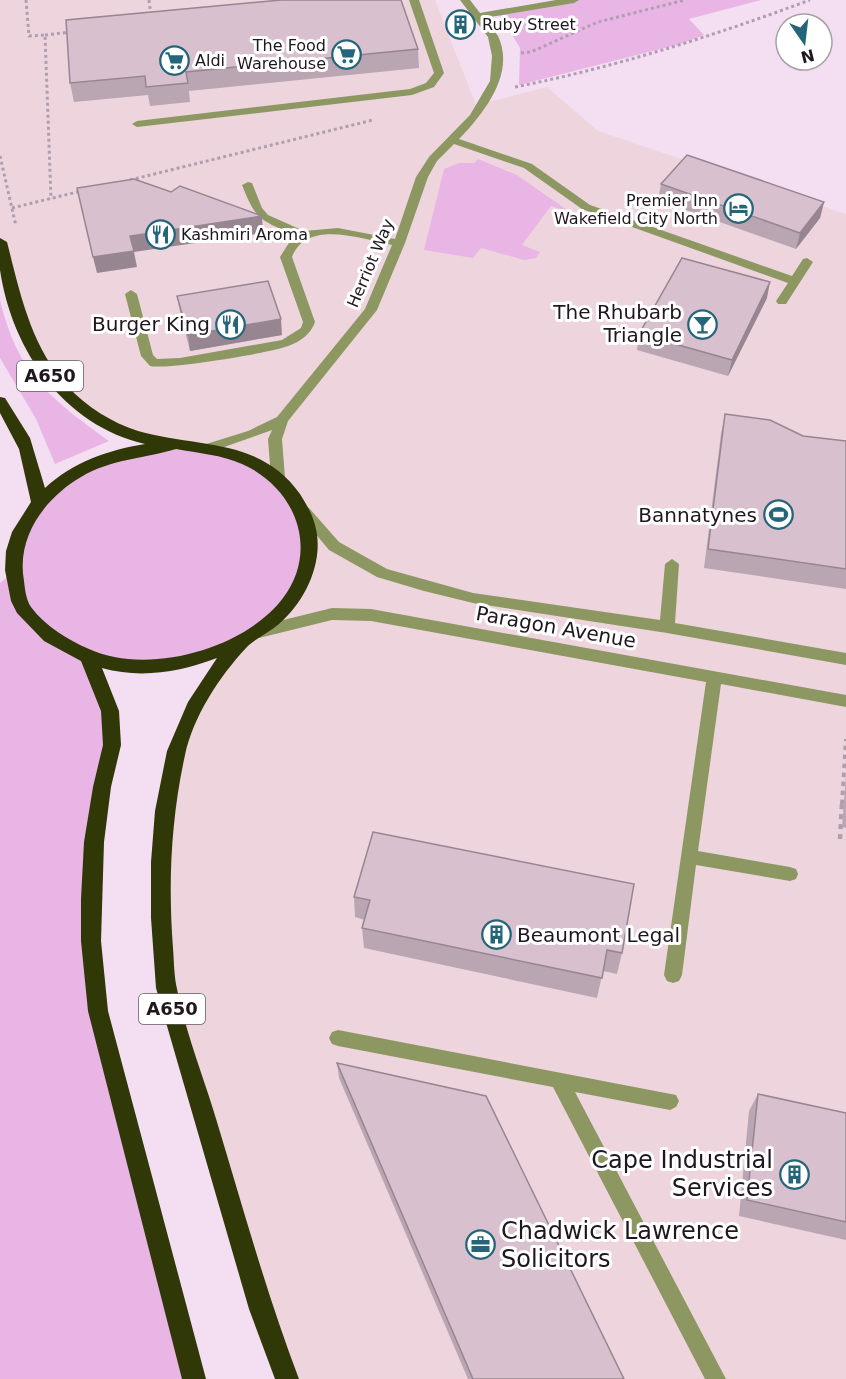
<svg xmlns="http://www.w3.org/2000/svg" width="846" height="1379" font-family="'DejaVu Sans',sans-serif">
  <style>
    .commercial { fill: #eed5dd }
    .green { fill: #e8b5e5 }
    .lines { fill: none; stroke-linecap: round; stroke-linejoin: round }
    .path-far2 { stroke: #af9fae; stroke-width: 3; stroke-dasharray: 3 3; stroke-linecap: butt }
    .path-far1 { stroke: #af9fae; stroke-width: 4; stroke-dasharray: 4.5 4.5; stroke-linecap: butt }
    .path { stroke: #af9fae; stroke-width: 4.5; stroke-dasharray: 5 5; stroke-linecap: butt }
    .minor { fill: #8c9761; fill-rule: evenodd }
    .highway { fill: #313808; fill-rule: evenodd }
    .wall { fill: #baa5b2 }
    .shaded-wall { fill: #978691 }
    .building { fill: #d8c0cf; stroke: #978691; stroke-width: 1.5 }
    .labels { text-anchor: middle; stroke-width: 6; stroke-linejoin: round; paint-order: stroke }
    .far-poi-label { font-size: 16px; fill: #1f171e; stroke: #fff; text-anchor: start }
    .far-street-label { font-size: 16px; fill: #1f171e; stroke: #fff }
    .shield { fill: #fff; stroke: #625d62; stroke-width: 1.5 }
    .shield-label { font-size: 18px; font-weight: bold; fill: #1f171e }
    .poi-label { font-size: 20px; fill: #1f171e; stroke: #fff; text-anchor: end }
    .street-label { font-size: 20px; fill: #1f171e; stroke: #fff }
    .near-poi-label { font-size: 24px; fill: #1f171e; stroke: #fff; text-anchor: end }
  </style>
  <rect width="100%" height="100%" fill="#f4dff2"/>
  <path class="commercial" d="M0,0H435L476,105L547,87L598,131L846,214V1379H287L166,988L176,751L241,643L172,445L96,417L45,369L0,242Z"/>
  <path class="green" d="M574,0H761L689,19L704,35L680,44L519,85L520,48L498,12Z
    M478,159L517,175L570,212L551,206L522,245L540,252L536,258L524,260L481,248L473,258L424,250L444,169L459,163H474Z
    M0,300C18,375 50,398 109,441L55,464L36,419L0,358Z
    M172,445L208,448L278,478L311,553L280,614L190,662L90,658L110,711L91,941L194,1379H0V583L11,574L39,502L90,465Z"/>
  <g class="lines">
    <path class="path-far2" d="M26,0L29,36L45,35L51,199
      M149,0L151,17
      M45,35L71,32
      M521,53L531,52L598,22L685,0
      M515,87C616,67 713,36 810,0
      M0,156L16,226
      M130,180L373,120
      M12,208L81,191"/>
    <path class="path-far1" d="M842,804L846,739"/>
    <path class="path" d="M840,839L842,802"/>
    <path class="minor" d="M409,0H419L444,73L434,87L412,95L137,127L132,124L137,121L410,89L426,83L434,73Z
      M460,0H470L480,13L556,0H579L574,3L484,18C488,24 494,30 498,36C516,74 483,114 459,139L532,164L590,205L792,276L803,259L807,258L813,262L786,304H778L776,301L788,283L582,209L524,168L454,144L437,161L428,177L405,243L377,310L288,421L282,439L285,478L283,481H273L271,478L268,439L272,430L213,451H203L201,448L203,445L248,431L277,417L365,309L392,245C361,239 307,219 292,257L315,322C311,334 300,342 288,346C270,353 166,370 150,366L141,356L125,294L131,290L137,294L153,355L157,359L180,358L282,340L301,328L303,322L280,257L294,235C261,220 256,221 242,185L248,182L252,183L262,208L268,215L304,231L338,228L395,239L416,177L429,157L470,115L490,81L492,56L488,37Z
      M304,506L309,508L339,542L387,569L473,593L660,620L665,564L672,559L679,564L675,623L846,653V665L667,633L473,603L424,591L377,577L329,550L299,514L297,511Z
      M332,608L371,609L846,695V707L721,684L698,851L790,867L796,869L798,874L796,879L790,881L696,865L682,975L679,981L673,983L667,981L664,975L706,682L371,621L332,620L259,638L254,636L252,632L254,628L259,626Z
      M338,1030L676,1095L679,1101L676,1107L670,1110L575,1092L726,1379H705L553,1087L338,1046L332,1044L329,1038L332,1032Z"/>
    <path class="highway" d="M0,238L7,242C20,293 31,347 68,387C86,406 112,423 138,431C197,448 260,437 300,494C306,504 312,513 315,525C325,560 306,601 279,624C269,633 254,639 246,648C219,677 193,717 185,755C171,819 168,883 173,948C174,961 174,976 177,989C186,1034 204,1078 217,1122C243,1208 267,1295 299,1379H275L249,1309L156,988L151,918V862L155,811L167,751L188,702L217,658C180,672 141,679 102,668L119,711L121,745L111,787L104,842L101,941L108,1011L206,1379H182L88,1011L81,941V899L84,842L93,787L103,745L101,711L81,661L44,641L17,613L11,601L5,570L6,551L12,532L31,502L19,449L0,413V397L5,398L30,438L45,488C73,462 108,450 145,444C64,425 12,351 0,270C0,260 0,248 0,238ZM176,449C198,453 222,455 242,464C295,487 320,549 283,598C245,649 147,676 89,649C68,640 45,626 31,607C26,600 25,589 24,581C16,537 45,498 81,477C111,459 143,459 176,449Z"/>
  </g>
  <path class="wall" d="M418,49L419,68L189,91L190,102L150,106L148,95L74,102L70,83Z
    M661,184L824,202L820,218L796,249L658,200Z
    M177,296L282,335L190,351L180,312Z
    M767,298L728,376L637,350L639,334Z
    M725,414L803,436L846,441V589L704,568L721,434Z
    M846,776V828L842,827Z
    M354,897L622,953L617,974L603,971L597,998L364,948L362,928L365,920L355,917Z
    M337,1063L624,1379H468L339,1078Z
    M758,1094L846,1113V1240L739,1216L749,1111Z"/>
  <path class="shaded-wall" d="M824,202L820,218L796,249L800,233Z
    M262,216L263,233L134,252L137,267L97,273L93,257L130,236Z
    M770,282L767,298L728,376L732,360Z
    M281,319L282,335L190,351L188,335Z"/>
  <path class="building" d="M281,0H401L418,49L186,72L188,83L146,87L145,76L70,83L66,20Z
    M687,155L824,202L800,233L661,184Z
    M134,179L171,192L180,186L262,216L130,236L134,251L93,257L77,188Z
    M682,258L770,282L732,360L639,334Z
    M268,281L281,319L188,335L177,296Z
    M725,414L770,420L803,436L846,441V569L708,549Z
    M373,832L634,884L622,953L607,950L602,978L362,928L370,900L354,897Z
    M337,1063L486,1096L624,1379H473Z
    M758,1094L846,1113V1222L747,1200Z"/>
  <defs>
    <symbol id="building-ring" viewBox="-11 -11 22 22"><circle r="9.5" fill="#fff" stroke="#246579" stroke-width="1.5"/><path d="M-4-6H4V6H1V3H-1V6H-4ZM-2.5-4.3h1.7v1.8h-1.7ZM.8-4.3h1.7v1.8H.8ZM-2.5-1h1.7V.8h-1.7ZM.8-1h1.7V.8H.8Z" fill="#246579"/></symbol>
    <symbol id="supermarket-ring" viewBox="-11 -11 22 22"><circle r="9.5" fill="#fff" stroke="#246579" stroke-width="1.5"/><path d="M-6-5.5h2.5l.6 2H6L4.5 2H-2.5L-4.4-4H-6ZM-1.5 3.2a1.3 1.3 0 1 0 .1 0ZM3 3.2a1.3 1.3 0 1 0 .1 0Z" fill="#246579"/></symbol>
    <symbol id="hotel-ring" viewBox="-11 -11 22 22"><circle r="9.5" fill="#fff" stroke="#246579" stroke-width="1.5"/><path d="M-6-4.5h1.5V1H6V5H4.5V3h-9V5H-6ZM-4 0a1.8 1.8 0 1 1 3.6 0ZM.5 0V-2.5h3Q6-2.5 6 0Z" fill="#246579"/></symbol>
    <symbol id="restaurant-ring" viewBox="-11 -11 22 22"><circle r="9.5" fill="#fff" stroke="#246579" stroke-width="1.5"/><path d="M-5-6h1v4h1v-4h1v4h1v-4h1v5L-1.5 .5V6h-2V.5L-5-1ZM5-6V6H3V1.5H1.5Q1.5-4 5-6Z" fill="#246579"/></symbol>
    <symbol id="bar-ring" viewBox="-11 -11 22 22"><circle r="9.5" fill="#fff" stroke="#246579" stroke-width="1.5"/><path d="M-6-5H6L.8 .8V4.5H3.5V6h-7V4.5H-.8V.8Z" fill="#246579"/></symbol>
    <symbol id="stadium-ring" viewBox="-11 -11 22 22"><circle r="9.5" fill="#fff" stroke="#246579" stroke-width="1.5"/><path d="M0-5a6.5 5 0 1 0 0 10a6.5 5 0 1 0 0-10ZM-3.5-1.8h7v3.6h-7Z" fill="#246579"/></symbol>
    <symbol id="office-ring" viewBox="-11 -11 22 22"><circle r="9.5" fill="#fff" stroke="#246579" stroke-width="1.5"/><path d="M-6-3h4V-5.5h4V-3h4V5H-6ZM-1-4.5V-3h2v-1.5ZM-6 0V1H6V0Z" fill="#246579"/></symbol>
  </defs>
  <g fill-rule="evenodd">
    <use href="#building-ring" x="444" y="8" width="33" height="33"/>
    <use href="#supermarket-ring" x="330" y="38" width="33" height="33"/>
    <use href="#supermarket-ring" x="158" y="44" width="33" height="33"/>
    <use href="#hotel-ring" x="722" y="192" width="33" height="33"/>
    <use href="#restaurant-ring" x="144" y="218" width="33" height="33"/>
    <use href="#restaurant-ring" x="214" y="308" width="33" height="33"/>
    <use href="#bar-ring" x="686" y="308" width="33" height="33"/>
    <use href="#stadium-ring" x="762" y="498" width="33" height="33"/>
    <use href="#building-ring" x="480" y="918" width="33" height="33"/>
    <use href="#building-ring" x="778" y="1158" width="33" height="33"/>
    <use href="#office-ring" x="464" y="1228" width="33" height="33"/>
  </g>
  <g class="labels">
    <g class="far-poi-label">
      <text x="482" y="30">Ruby Street</text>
      <text x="326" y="51" text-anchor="end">The Food<tspan x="326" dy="18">Warehouse</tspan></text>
      <text x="195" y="66">Aldi</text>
      <text x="718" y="206" text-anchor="end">Premier Inn<tspan x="718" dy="18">Wakefield City North</tspan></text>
      <text x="181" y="240">Kashmiri Aroma</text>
    </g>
    <g class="far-street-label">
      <text transform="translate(370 263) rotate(-67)" y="6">Herriot Way</text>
    </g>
    <g class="shield">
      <rect x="17" y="361" width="66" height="30" rx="4.5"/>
      <rect x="139" y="994" width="66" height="30" rx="4.5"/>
    </g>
    <g class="shield-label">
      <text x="50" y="382">A650</text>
      <text x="172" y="1015">A650</text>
    </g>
    <g class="poi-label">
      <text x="682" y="319">The Rhubarb<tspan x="682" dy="23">Triangle</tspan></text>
      <text x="210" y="331">Burger King</text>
      <text x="757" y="522">Bannatynes</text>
      <text x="517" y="942" text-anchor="start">Beaumont Legal</text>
    </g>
    <g class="street-label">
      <text transform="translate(556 627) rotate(10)" y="7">Paragon Avenue</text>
    </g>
    <g class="near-poi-label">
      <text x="773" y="1168">Cape Industrial<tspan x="773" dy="28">Services</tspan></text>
      <text x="501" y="1239" text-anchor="start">Chadwick Lawrence<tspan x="501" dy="28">Solicitors</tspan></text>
    </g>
  </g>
  <g transform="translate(804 42) rotate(166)"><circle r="28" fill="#ffffff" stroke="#a5a2a5" stroke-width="1.5"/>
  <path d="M0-4.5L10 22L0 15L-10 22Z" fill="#246579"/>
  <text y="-9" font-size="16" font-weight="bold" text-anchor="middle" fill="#1f171e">N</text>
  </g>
</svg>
